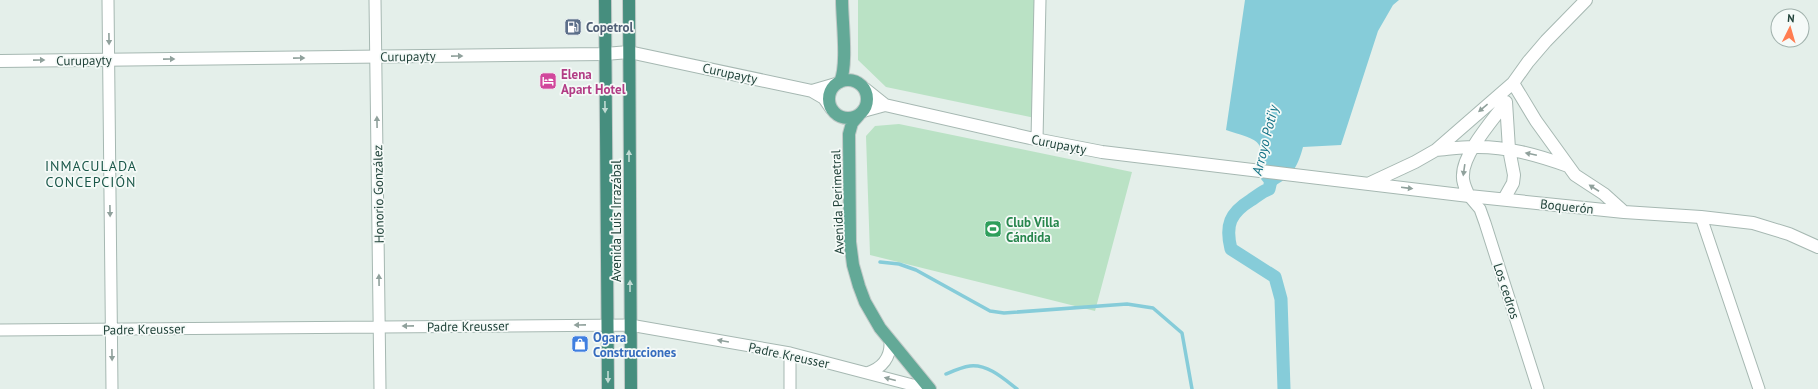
<svg xmlns="http://www.w3.org/2000/svg" width="1818" height="389" font-family="'PT Sans',sans-serif">
  <style>
    .pitch { fill: #bae2c5 }
    .water { fill: #86ccd9 }
    .lines { fill: none; stroke-linecap: round; stroke-linejoin: round }
    .stream { stroke: #86ccd9; stroke-width: 3.5 }
    .canal { stroke: #86ccd9; stroke-width: 13 }
    .minor-casing { stroke: #a6b8b2; stroke-width: 13 }
    .tertiary-casing { stroke: #a6b8b2; stroke-width: 14 }
    .primary-casing { stroke: #c1cac8; stroke-width: 14 }
    .trunk-casing { stroke: #c1cac8; stroke-width: 14 }
    .minor { stroke: #fff; stroke-width: 11 }
    .tertiary { stroke: #fff; stroke-width: 12 }
    .primary { stroke: #63a997; stroke-width: 12 }
    .trunk { stroke: #468e7e; stroke-width: 12 }
    .oneway { fill: #90a19c }
    .oneway2 { fill: #c0dad3 }
    .labels { text-anchor: middle; stroke-width: 3.5; stroke-linejoin: round; paint-order: stroke }
    .service-label { font-size: 13px; font-weight: bold; fill: #4e5e75; stroke: #f5faf8; text-anchor: start }
    .street-label { font-size: 13px; fill: #21433a; stroke: #f5faf8 }
    .hotel-label { font-size: 13px; font-weight: bold; fill: #b23c85; stroke: #f5faf8; text-anchor: start }
    .leisure-label { font-size: 13px; font-weight: bold; fill: #27864d; stroke: #f5faf8; text-anchor: start }
    .shop-label { font-size: 13px; font-weight: bold; fill: #366cbe; stroke: #f5faf8; text-anchor: start }
    .water-label { font-size: 14px; font-style: italic; fill: #137286; stroke: #f5faf8 }
    .neighbourhood-label { font-size: 14px; letter-spacing: 1px; fill: #1a5749; stroke: #f5faf8 }
  </style>
  <rect width="100%" height="100%" fill="#e4efea"/>
  <path class="pitch" d="M858,0H1038L1035,118L886,87L858,60Z
    M899,124L1132,172L1095,311L870,255L866,136L875,126Z"/>
  <path class="water" d="M1245,0H1399L1393,5L1378,31L1341,145L1303,147C1297,170 1290,178 1269,189L1261,179C1264,139 1263,142 1226,130Z"/>
  <g class="lines">
    <path class="stream" d="M880,262L899,264L916,270L990,311L1004,313L1127,304L1153,308L1182,333L1192,389
      M946,374C953,371 962,367 970,366C988,364 1004,379 1017,389"/>
    <path class="canal" d="M1273,172L1269,189C1263,191 1257,196 1251,200C1230,213 1225,225 1231,249L1275,277L1281,299L1284,389"/>
    <defs>
      <path id="minor" d="M108,0L112,389
        M375,0L380,389
        M1037,139L1040,0
        M1469,196L1480,209L1485,223L1538,389
        M1701,217L1759,389
        M0,330L630,325L790,353L928,389
        M790,353V389
        M867,373C883,368 891,357 890,341"/>
      <path id="tertiary" d="M0,61L605,54L629,52L812,91L824,98L831,108
        M1513,83L1536,121L1575,175L1604,194L1624,212
        M865,89L885,105L1030,138L1102,152L1469,196L1624,212L1701,217L1753,223L1789,234L1818,247
        M812,91L836,84
        M863,111L885,105
        M1436,150C1448,149 1461,147 1473,147C1506,146 1537,155 1568,166
        M1370,183L1415,162L1436,150L1513,83L1528,62L1546,41L1586,0
        M1469,196C1466,189 1462,183 1463,175C1463,153 1493,120 1506,102
        M1504,199L1513,183L1514,175L1509,149L1506,102"/>
      <path id="primary" d="M829 99a19 19 0 1 1 38 0a19 19 0 1 1-38 0Z
        M840,82C848,65 842,21 842,0
        M859,115L852,123L849,134L850,242L853,265L859,286L865,302L880,328L930,389"/>
      <path id="trunk" d="M605,0L608,389
        M629,0L631,389"/>
    </defs>
    <use href="#minor" class="minor-casing"/>
    <use href="#tertiary" class="tertiary-casing"/>
    <use href="#primary" class="primary-casing"/>
    <use href="#trunk" class="trunk-casing"/>
    <use href="#minor" class="minor"/>
    <use href="#tertiary" class="tertiary"/>
    <use href="#primary" class="primary"/>
    <use href="#trunk" class="trunk"/>
  </g>
  <defs><path id="oneway-solid" d="M-6-.8H1V-3.2L6.5 0L1 3.2V.8H-6Z"/></defs>
  <g class="oneway">
    <use href="#oneway-solid" transform="translate(109 39) rotate(89)"/>
    <use href="#oneway-solid" transform="translate(457 56) rotate(-1)"/>
    <use href="#oneway-solid" transform="translate(299 58) rotate(-1)"/>
    <use href="#oneway-solid" transform="translate(169 59) rotate(-1)"/>
    <use href="#oneway-solid" transform="translate(39 60) rotate(-1)"/>
    <use href="#oneway-solid" transform="translate(1483 108) rotate(140)"/>
    <use href="#oneway-solid" transform="translate(377 122) rotate(-91)"/>
    <use href="#oneway-solid" transform="translate(1531 154) rotate(-168)"/>
    <use href="#oneway-solid" transform="translate(1464 170) rotate(98)"/>
    <use href="#oneway-solid" transform="translate(1407 188) rotate(7)"/>
    <use href="#oneway-solid" transform="translate(1594 188) rotate(-147)"/>
    <use href="#oneway-solid" transform="translate(110 211) rotate(89)"/>
    <use href="#oneway-solid" transform="translate(379 280) rotate(-91)"/>
    <use href="#oneway-solid" transform="translate(580 325) rotate(179)"/>
    <use href="#oneway-solid" transform="translate(408 326) rotate(179)"/>
    <use href="#oneway-solid" transform="translate(723 341) rotate(-170)"/>
    <use href="#oneway-solid" transform="translate(112 355) rotate(89)"/>
    <use href="#oneway-solid" transform="translate(890 379) rotate(-165)"/>
  </g>
  <g class="oneway2">
    <use href="#oneway-solid" transform="translate(605 107) rotate(89)"/>
    <use href="#oneway-solid" transform="translate(629 156) rotate(-90)"/>
    <use href="#oneway-solid" transform="translate(630 286) rotate(-90)"/>
    <use href="#oneway-solid" transform="translate(608 377) rotate(90)"/>
  </g>
  <defs>
    <symbol id="fuel-square" viewBox="-11 -11 22 22"><rect x="-9" y="-9" width="18" height="18" rx="4" fill="#5c6f8a" stroke="#f5faf8"/><path d="M-5.5-6h7V0h2V4h1.3V-2.5L3-4.5l.8-.8L6-3V5H2.5V1h-1V6h-7ZM-4.2-4.7v3.2H.2V-4.7Z" fill="#fff"/></symbol>
    <symbol id="hotel-square" viewBox="-11 -11 22 22"><rect x="-9" y="-9" width="18" height="18" rx="4" fill="#d1479c" stroke="#f5faf8"/><path d="M-6-4.5h1.5V1H6V5H4.5V3h-9V5H-6ZM-4 0a1.8 1.8 0 1 1 3.6 0ZM.5 0V-2.5h3Q6-2.5 6 0Z" fill="#fff"/></symbol>
    <symbol id="stadium-square" viewBox="-11 -11 22 22"><rect x="-9" y="-9" width="18" height="18" rx="4" fill="#2e9e5b" stroke="#f5faf8"/><path d="M0-5a6.5 5 0 1 0 0 10a6.5 5 0 1 0 0-10ZM-3.5-1.8h7v3.6h-7Z" fill="#fff"/></symbol>
    <symbol id="shop-square" viewBox="-11 -11 22 22"><rect x="-9" y="-9" width="18" height="18" rx="4" fill="#3f7fe0" stroke="#f5faf8"/><path d="M-5-2.5h2.3a2.7 3.5 0 0 1 5.4 0H5L5.5 6h-11ZM-1.5-2.5h3a1.5 2.3 0 0 0-3 0Z" fill="#fff"/></symbol>
  </defs>
  <g fill-rule="evenodd">
    <use href="#fuel-square" x="563" y="17" width="20" height="20"/>
    <use href="#hotel-square" x="538" y="71" width="20" height="20"/>
    <use href="#stadium-square" x="983" y="219" width="20" height="20"/>
    <use href="#shop-square" x="570" y="334" width="20" height="20"/>
  </g>
  <g class="labels">
    <g class="service-label">
      <text x="586" y="32">Copetrol</text>
    </g>
    <g class="street-label">
      <text transform="translate(408 56) rotate(-1)" y="5">Curupayty</text>
      <text transform="translate(84 60) rotate(-1)" y="5">Curupayty</text>
      <text transform="translate(730 73) rotate(12)" y="5">Curupayty</text>
      <text transform="translate(1059 144) rotate(11)" y="5">Curupayty</text>
      <text transform="translate(378 194) rotate(-91)" y="5">Honorio González</text>
      <text transform="translate(837 202) rotate(-92)" y="5">Avenida Perimetral</text>
      <text transform="translate(1567 206) rotate(6)" y="5">Boquerón</text>
      <text transform="translate(616 221) rotate(-90)" y="5">Avenida Luis Irrazábal</text>
      <text transform="translate(1507 291) rotate(72)" y="5">Los cedros</text>
      <text transform="translate(468 326) rotate(-1)" y="5">Padre Kreusser</text>
      <text transform="translate(144 329) rotate(-1)" y="5">Padre Kreusser</text>
      <text transform="translate(789 355) rotate(12)" y="5">Padre Kreusser</text>
    </g>
    <g class="hotel-label">
      <text x="561" y="79">Elena<tspan x="561" dy="15">Apart Hotel</tspan></text>
    </g>
    <g class="leisure-label">
      <text x="1006" y="227">Club Villa<tspan x="1006" dy="15">Cándida</tspan></text>
    </g>
    <g class="shop-label">
      <text x="593" y="342">Ogara<tspan x="593" dy="15">Construcciones</tspan></text>
    </g>
    <g class="water-label">
      <text transform="translate(1265 140) rotate(-76)" y="5">Arroyo Poti'y</text>
    </g>
    <g class="neighbourhood-label">
      <text x="91" y="171">INMACULADA<tspan x="91" dy="16">CONCEPCIÓN</tspan></text>
    </g>
  </g>
  <g transform="translate(1790 28) rotate(5)"><circle r="19" fill="#f5faf8" stroke="#a0b1ac"/>
  <path d="M0-3L7 15L0 10L-7 15Z" fill="#ff7d51"/>
  <text y="-6" font-size="11" font-weight="bold" text-anchor="middle" fill="#21433a">N</text>
  </g>
</svg>
